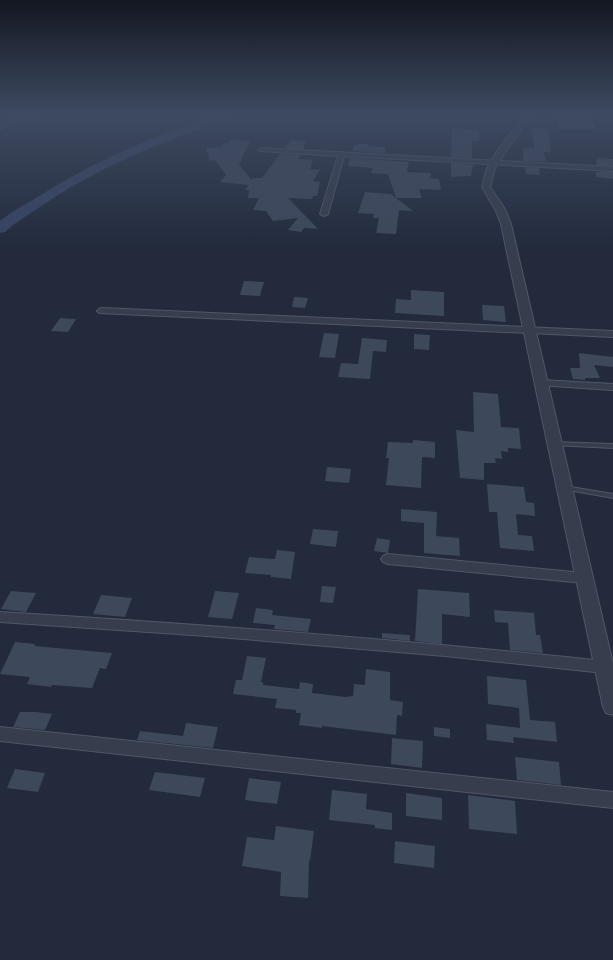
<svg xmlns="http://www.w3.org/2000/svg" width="613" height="960" font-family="Mulish,sans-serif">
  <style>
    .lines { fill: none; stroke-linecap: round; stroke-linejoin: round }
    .river { fill: #364363; fill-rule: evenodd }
    .building { fill: #3e485b }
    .service-casing { stroke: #515767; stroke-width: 2 }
    .minor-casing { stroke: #515767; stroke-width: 2 }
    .tertiary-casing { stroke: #515767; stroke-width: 2 }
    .service { fill: #363d4c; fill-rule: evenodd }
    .minor { fill: #363d4c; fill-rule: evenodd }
    .tertiary { fill: #363d4c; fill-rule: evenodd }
  </style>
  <rect width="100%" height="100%" fill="#222a3c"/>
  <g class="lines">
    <path class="river" d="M223,113H240L239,115C180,135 120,158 66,190C48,201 31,213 13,225L5,232L0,233V221C11,212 24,205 36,198C94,161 158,134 223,113Z"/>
  </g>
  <path class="building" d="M556,113H568L569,118L592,119L596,129H559Z
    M452,128L479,130V141H472V158L451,157Z
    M531,128L548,129L551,152H543L546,161H523V148H535Z
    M231,140L250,141L239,165L252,180L253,178H262L280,154L300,155L298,159L313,160L310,169L320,170L313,181L320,182L317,196H313L312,199L288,198L318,229L304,228L301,232L288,230L298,218L273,221L266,211L253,210L259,198H248L249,190H245L249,185L220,182L226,175L215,160L210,161L206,148L221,147L224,143H229Z
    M291,140L306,141L303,149L285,148Z
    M358,144H369L368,146L386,148L384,153L352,151L354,145H357Z
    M350,158L409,162L407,172L431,173L430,178L439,179L441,190L419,189L422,198H396L413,211L399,210L396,234L376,233L379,218H373L374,214L358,213L365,192L391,194L396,198L388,174L371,173L373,168L348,166Z
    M597,158L613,159V166L596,165Z
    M451,163L473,165L471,176L451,177Z
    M525,168H539L540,175L526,174Z
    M596,172H613V179L596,177Z
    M244,281L264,282L260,296L240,295Z
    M411,290L444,292V316L395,313L396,299L411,300Z
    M294,297L308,298L305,308L292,307Z
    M482,305L504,306L506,322L483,320Z
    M60,318L76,319L68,332L51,331Z
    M324,333L339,334L335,358L319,357Z
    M414,334L430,335L429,350L414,349Z
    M362,338L387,340L386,352L373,351L370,379L338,377L341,363L358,364Z
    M579,353L613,357V367L594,365L600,378H585V380L573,379L570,368H580Z
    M473,392L498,394L501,427L519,428L521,449L508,448V452L501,451L502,459L495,458L496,463H484V480L460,478L456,430L474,432Z
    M413,440L435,442V458L422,457L421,488L386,485L389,458H386L388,442L413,443Z
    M327,467L351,469L349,483L325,481Z
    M487,484L524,487L526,502L534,503L535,516L516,514L518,535L532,536L534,551L500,548L497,512H489Z
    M401,509L437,512L436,536L459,538L460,556L424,553V523L401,521Z
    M313,529L338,531L336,547L310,544Z
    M377,538L390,540L388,553L374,551Z
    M277,550L295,552L291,579L271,577V575L245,573L249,557L275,559Z
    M322,586L336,587L333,603L320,602Z
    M418,589L469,593L470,617L442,614V644L415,641Z
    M11,591L36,593L26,612L1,609Z
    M215,591L239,593L232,619L208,617Z
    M101,595L132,598L125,617L93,614Z
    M256,608L273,610L272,615L311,619L308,632L274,629L275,625L253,623Z
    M494,610L534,613L536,635H540L543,653L510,650L508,623L495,622Z
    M382,633L410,635V641L382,638Z
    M15,642L35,644L34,646L112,653L106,669L100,668L92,688L52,685L51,687L27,684L30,677L0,674Z
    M247,656L266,658L261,682H263V685L299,689L300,682L313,684L312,693L346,697L353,696L354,684L365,685L366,669L390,672V700L403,702L402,716L397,715L396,735L322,726V728L299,725L301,713H296V710L275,708L277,699L233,694L236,680H242Z
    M487,676L526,680L530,720L555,722L557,742L513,737L514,743L487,740L486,724L520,728L519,708L488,704Z
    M20,712H36L52,714L45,730L13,727Z
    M186,723L218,727L213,748L137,740L140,731L183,736Z
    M434,727L450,729V738L434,736Z
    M392,738L423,741L422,768L391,764Z
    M515,757L559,762L561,785L517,780Z
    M15,769L45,773L38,792L7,788Z
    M155,772L205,778L200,797L149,790Z
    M249,778L281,782L277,804L245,800Z
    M332,790L367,794L366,809L392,813V830L375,828V825L329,820Z
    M406,793L442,798V820L406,816Z
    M468,795L515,801L517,834L469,829Z
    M276,826L314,831L310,861L309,860L308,898L280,896L281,872L242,866L247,837L274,840Z
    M395,841L435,846L434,868L394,863Z"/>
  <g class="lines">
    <defs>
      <path id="service" d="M555,442L613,444V448L553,445L552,444Z
        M565,486L613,494V498L563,489L562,488Z"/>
      <path id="minor" d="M262,148L613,167V171L344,156L328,214L324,216L320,214L338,156L260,151L259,150Z
        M102,308L613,331V337L99,313L97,311L99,309Z
        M541,380L613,384V390L537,385L536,383L537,381Z
        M388,554L584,573L589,574L591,578L589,582L584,583L388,564L383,562L381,559L383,556Z
        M0,612C202,624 403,640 604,661L609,663L612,667L609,671L604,673L445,656L207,636L0,622Z
        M0,727L613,792V808L0,741Z"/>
      <path id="tertiary" d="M35,113H46L0,129V125Z
        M527,113H534L506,151L495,168L490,187L505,209L511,224L613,664V715L606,713L603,707L501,224L495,209L482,187L487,168L499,148Z"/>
    </defs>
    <use href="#service" class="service-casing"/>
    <use href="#minor" class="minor-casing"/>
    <use href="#tertiary" class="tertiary-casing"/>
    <use href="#service" class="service"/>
    <use href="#minor" class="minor"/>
    <use href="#tertiary" class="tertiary"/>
  </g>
  <linearGradient id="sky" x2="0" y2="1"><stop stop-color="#131721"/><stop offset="0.46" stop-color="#3e4a61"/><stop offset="1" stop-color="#3e4a61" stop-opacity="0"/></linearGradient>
  <rect width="613" height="248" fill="url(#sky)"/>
</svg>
